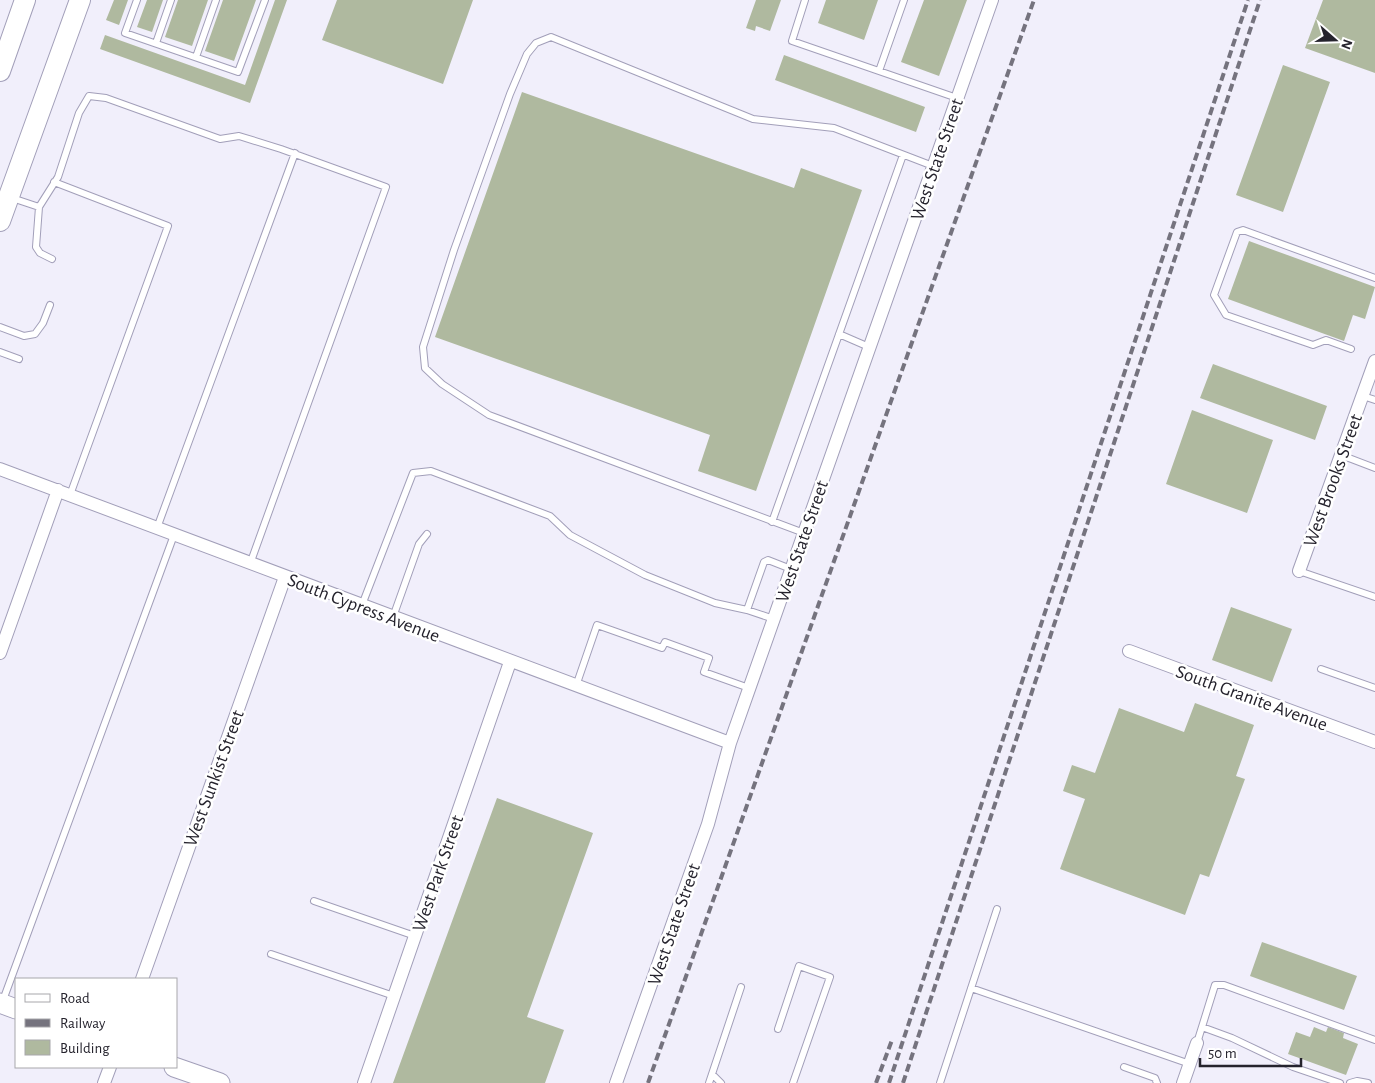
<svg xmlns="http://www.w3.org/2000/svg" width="1375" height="1083" font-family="'Alegreya Sans',sans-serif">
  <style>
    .building { fill: #afb99f }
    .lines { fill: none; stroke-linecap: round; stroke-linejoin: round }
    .lane-casing { stroke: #a29fb9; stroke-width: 8 }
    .street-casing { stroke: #a29fb9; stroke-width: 14 }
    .secondary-casing { stroke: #a29fb9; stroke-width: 21 }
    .primary-casing { stroke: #a29fb9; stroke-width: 22 }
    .lane { stroke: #fff; stroke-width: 6 }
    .street { stroke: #fff; stroke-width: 12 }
    .secondary { stroke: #fff; stroke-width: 19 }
    .primary { stroke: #fff; stroke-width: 20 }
    .rail { stroke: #75737e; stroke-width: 4; stroke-dasharray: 8 4; stroke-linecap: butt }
    .labels { text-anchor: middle; stroke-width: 5; stroke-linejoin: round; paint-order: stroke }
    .street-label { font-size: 19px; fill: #25232d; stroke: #fff }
  </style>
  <rect width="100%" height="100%" fill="#f1effb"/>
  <path class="building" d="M114,0H128L119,25L106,20Z
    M147,0H163L152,32L137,27Z
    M178,0H208L192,46L165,37Z
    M223,0H256L234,61L205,51Z
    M275,0H287L250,103L100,49L105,35L245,85Z
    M337,0H473L443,84L322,40Z
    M756,0H781L770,31L756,26L755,31L746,28Z
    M826,0H878L864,40L818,23Z
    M924,0H967L939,76L901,62Z
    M1323,0H1375V73L1305,48Z
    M784,55L925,107L916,132L775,80Z
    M1283,65L1330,82L1283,212L1236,195Z
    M522,92L794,188L801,168L862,190L756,491L698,471L710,435L435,337Z
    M1249,241L1375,287L1365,319L1353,315L1344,341L1228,299Z
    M1213,364L1327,406L1315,440L1200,398Z
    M1192,410L1273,440L1247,513L1166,484Z
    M1231,607L1292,629L1272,682L1212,660Z
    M1195,703L1254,725L1236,776L1245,779L1209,877L1200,874L1185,915L1060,869L1085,799L1063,791L1072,765L1095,773L1119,708L1184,732Z
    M497,798L593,833L527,1017L564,1030L545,1083H393Z
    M1262,942L1357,976L1344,1010L1250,976Z
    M1314,1027L1326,1032L1328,1027L1344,1033L1343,1038L1358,1044L1346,1075L1288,1054L1296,1032L1310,1037Z"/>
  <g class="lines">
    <defs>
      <path id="lane" d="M137,0L125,33L238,72L265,0
        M805,0L792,41L957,98
        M156,43L171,0
        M196,57L216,0
        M879,71L904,0
        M54,182L168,226L70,495
        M12,198L39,207L58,177L79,113L89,96L106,98L220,139L239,136L281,149L386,187L250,564
        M39,207L36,247L40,253L52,259
        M0,327L24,336L35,334L43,323L50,305
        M839,334L869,347
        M1351,349L1326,340L1313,345L1226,315L1214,295L1237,232L1243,230L1375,278
        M0,352L19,359
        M1363,396L1375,400
        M1341,455L1375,468
        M772,522L903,155
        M157,528L295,153
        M804,533L489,415L442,384L425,368L423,347L454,250L510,94L527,54L536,43L551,37L753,119L834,128L933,166
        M1299,571L1375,597
        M362,605L413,473L431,471L550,516L570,535L645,575L715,603L747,610
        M393,617L419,544L427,534
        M774,619L747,610L764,562L768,560L791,569
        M1321,669L1375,688
        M576,686L597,625L662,648L665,642L709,658L704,672L749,688
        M314,901L415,936
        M271,954L394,996
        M971,988L1190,1064
        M2,1003L174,535
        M1202,1027L1232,1038L1293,1067L1340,1083
        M778,1029L799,966L830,977L793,1083
        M1197,1043L1215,985H1224L1375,1040
        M1124,1067L1155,1078L1157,1083
        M712,1074L721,1083
        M709,1083L741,987
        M940,1083L997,909
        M1350,1083L1357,1081L1368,1083"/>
      <path id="street" d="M0,469L730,743
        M1299,571L1375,361
        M1129,651L1375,742
        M0,653L58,490
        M142,979L285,577
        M104,1083L110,1067
        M364,1083L510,662
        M616,1083L708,824L730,743L992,0
        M1183,1083L1197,1043"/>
      <path id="secondary" d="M0,1003L16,1009
        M174,1067L220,1083"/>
      <path id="primary" d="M0,71L25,0
        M0,221L80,0"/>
    </defs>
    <use href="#lane" class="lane-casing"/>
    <use href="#street" class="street-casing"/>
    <use href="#secondary" class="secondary-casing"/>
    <use href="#primary" class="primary-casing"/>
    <use href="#lane" class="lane"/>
    <use href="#street" class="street"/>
    <use href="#secondary" class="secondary"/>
    <use href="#primary" class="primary"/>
    <path class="rail" d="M648,1083L1034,0
      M876,1083L892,1040
      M889,1083L1248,0
      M903,1083L1260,0"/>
  </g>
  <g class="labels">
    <g class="street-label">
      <text transform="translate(936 159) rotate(-71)" y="7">West State Street</text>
      <text transform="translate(1332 480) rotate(-70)" y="7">West Brooks Street</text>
      <text transform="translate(801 541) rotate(-71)" y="7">West State Street</text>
      <text transform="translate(364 607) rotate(21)" y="7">South Cypress Avenue</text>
      <text transform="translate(1252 697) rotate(20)" y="7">South Granite Avenue</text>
      <text transform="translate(213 778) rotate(-70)" y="7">West Sunkist Street</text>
      <text transform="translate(437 873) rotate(-71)" y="7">West Park Street</text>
      <text transform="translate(673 924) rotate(-71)" y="7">West State Street</text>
    </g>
  </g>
  <rect x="15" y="978" width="162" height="90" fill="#ffffff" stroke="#a8a7ab"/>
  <rect x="25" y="994" width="25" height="8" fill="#ffffff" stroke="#a8a7ab"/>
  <text x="60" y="1003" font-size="15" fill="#25232d">Road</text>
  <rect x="25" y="1019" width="25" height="8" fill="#75737e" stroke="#a8a7ab"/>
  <text x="60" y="1028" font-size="15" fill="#25232d">Railway</text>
  <rect x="25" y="1040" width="25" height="15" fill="#afb99f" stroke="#a8a7ab"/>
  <text x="60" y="1053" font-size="15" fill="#25232d">Building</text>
  <g transform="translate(1335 40) rotate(110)" stroke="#ffffff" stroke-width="4" paint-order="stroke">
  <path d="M0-4L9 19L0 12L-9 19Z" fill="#25232d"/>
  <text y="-8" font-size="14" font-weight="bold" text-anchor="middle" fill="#25232d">N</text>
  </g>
  <path d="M1200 1058v8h101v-8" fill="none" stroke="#25232d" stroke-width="2.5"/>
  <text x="1208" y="1058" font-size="15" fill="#25232d" stroke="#ffffff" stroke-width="4" paint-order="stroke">50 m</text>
</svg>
